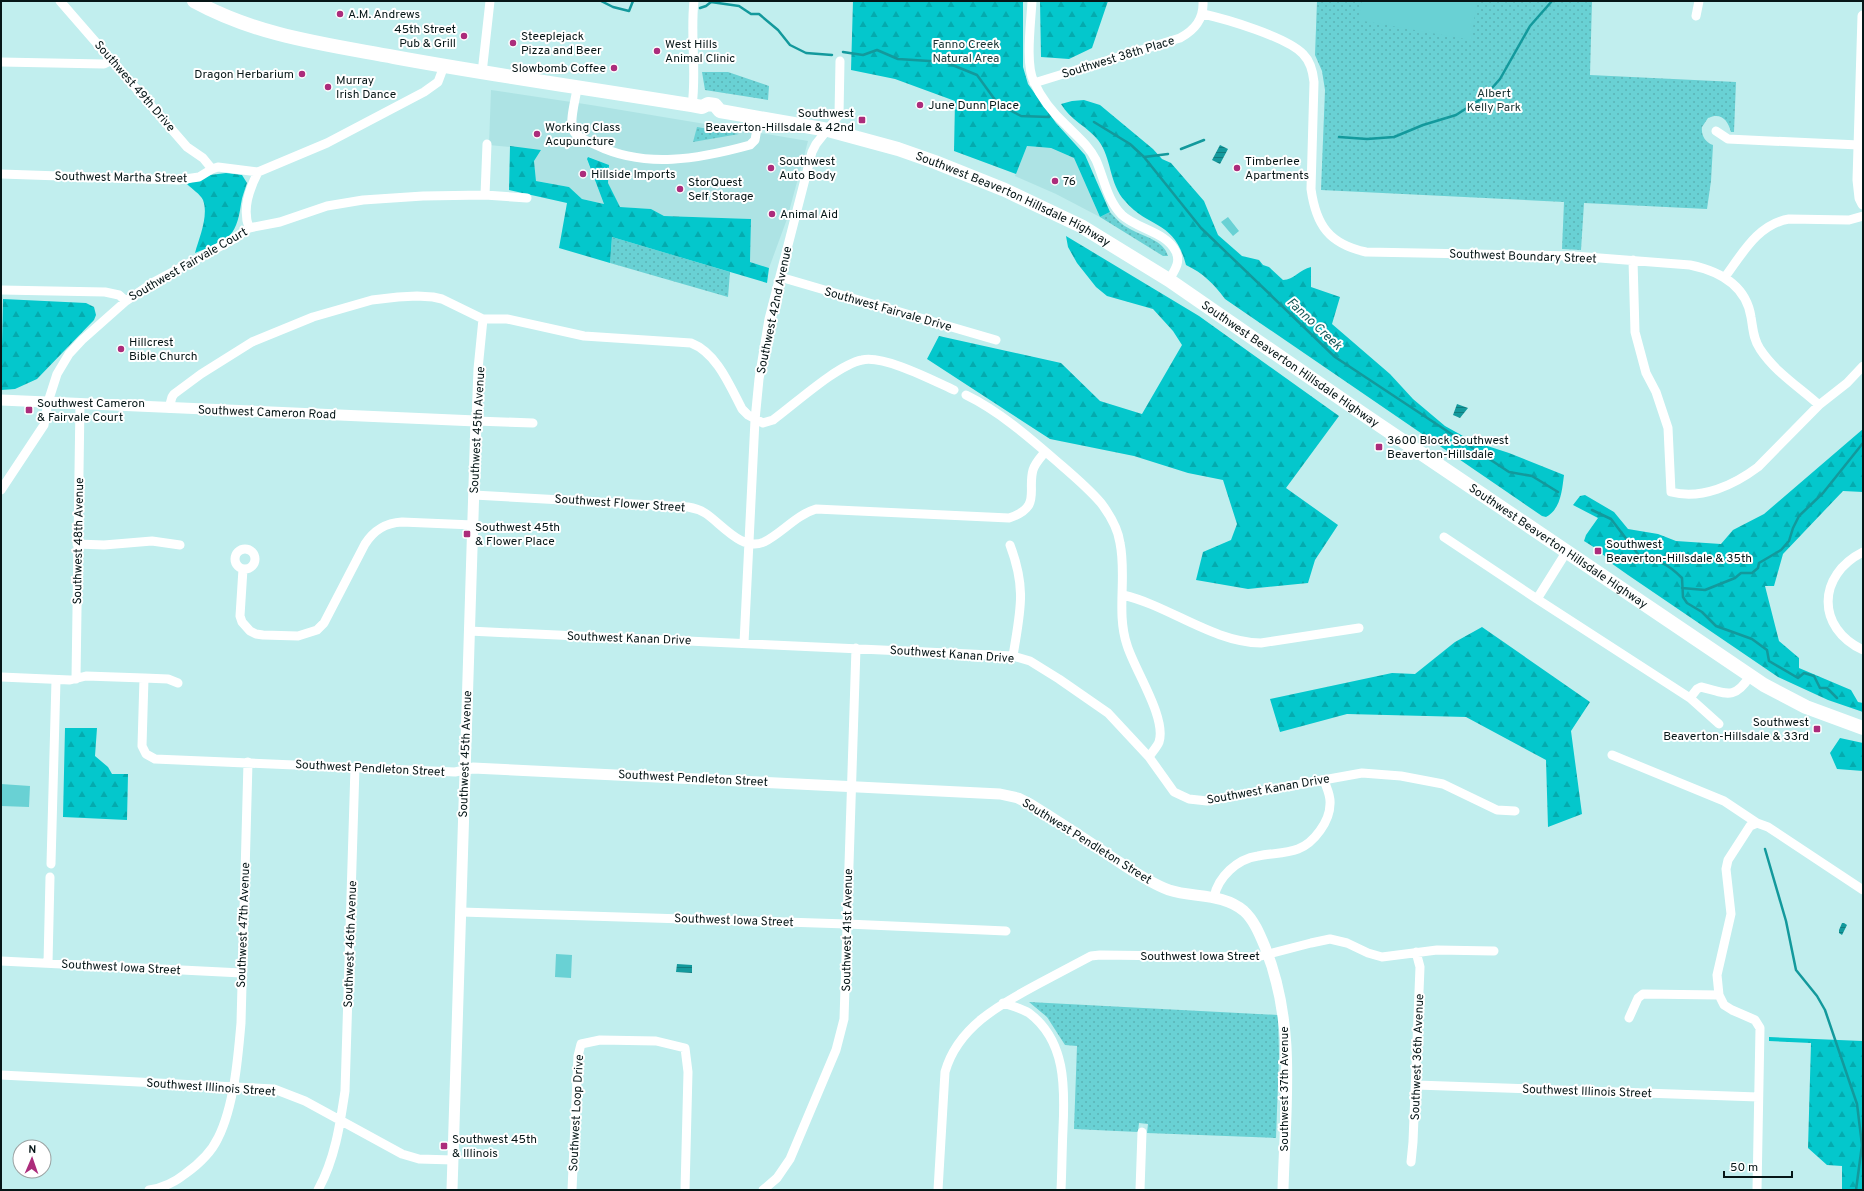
<svg xmlns="http://www.w3.org/2000/svg" width="1864" height="1191" font-family="Overpass,sans-serif">
  <style>
    .built { fill: #ade3e4 }
    .grass { fill: url(#grass-dots) }
    .forest { fill: url(#forest-firs) }
    .pitch { fill: #69d1d4 }
    .water { fill: url(#water-rules) }
    .lines { fill: none; stroke-linecap: round; stroke-linejoin: round }
    .stream { stroke: #13999c; stroke-width: 2.5 }
    .minor { stroke: #fff; stroke-width: 9 }
    .tertiary { stroke: #fff; stroke-width: 11 }
    .primary { stroke: #fff; stroke-width: 14 }
    .poi-dot { fill: #ac2c7b; stroke: #fff; stroke-width: 1.5 }
    .labels { text-anchor: middle; stroke-width: 4; stroke-linejoin: round; paint-order: stroke }
    .poi-label { font-size: 12px; fill: #061617; stroke: #fff; text-anchor: start }
    .park-label { font-size: 12px; fill: #193333; stroke: #fff }
    .street-label { font-size: 12px; fill: #061617; stroke: #fff }
    .water-label { font-size: 13px; font-style: italic; fill: #195a5b; stroke: #fff }
  </style>
  <defs>
    <pattern id="grass-dots" width="8" height="8" patternUnits="userSpaceOnUse"><rect width="8" height="8" fill="#69d1d4"/><path d="M2 2h.1M6 6h.1" fill="none" stroke="#5ab3b5" stroke-width="1.8" stroke-linecap="round"/></pattern>
    <pattern id="forest-firs" width="22" height="20" patternUnits="userSpaceOnUse"><rect width="22" height="20" fill="#04c7cc"/><path d="M5 1l3.5 6h-7zM16 11l3.5 6h-7z" fill="#04aaae"/></pattern>
    <pattern id="water-rules" width="6" height="5" patternUnits="userSpaceOnUse"><rect width="6" height="5" fill="#13999c"/><path d="M0 2.5h6" fill="none" stroke="#107c7e"/></pattern>
  </defs>
  <rect width="100%" height="100%" fill="#c1eeee"/>
  <path class="built" d="M491,90L591,105L808,141L787,219L769,268L750,262L751,219L664,216L651,209L619,207L608,183L609,165L589,157L587,160L604,204L582,199L569,187L536,181L534,161L541,150L489,145Z
    M1027,146L1051,148L1074,158L1100,217L1056,194L1015,176Z"/>
  <path class="grass" d="M1317,1H1592L1590,75L1736,82L1734,132H1731C1728,120 1721,112 1708,118L1702,127C1701,135 1705,142 1713,145L1711,181L1707,209L1584,203L1581,250L1562,249L1564,202L1321,190L1325,90L1322,71L1315,55Z
    M702,72H728L769,86L768,100L705,90Z
    M697,127L739,134L693,142Z
    M1110,212C1116,219 1122,225 1130,229C1142,236 1164,240 1168,256H1163L1100,217Z
    M612,237L730,272L728,297L610,263Z
    M1029,1002L1278,1015L1279,1056L1276,1138L1147,1133L1148,1124L1139,1123L1138,1132L1074,1129L1077,1046L1065,1045L1047,1017Z"/>
  <path class="forest" d="M853,1H1023V67L1028,84L1056,123L1085,155L1110,212L1100,217L1074,158L1051,148L1027,146L1016,174L954,151L955,101L895,79L851,70Z
    M1040,1H1108L1092,48L1069,59L1041,57Z
    M1084,100L1100,105L1153,149L1162,159L1171,163L1204,201L1218,235L1242,256L1259,260L1263,265L1269,267L1283,280C1294,280 1300,269 1311,267V287L1340,297L1332,324L1390,374L1413,399L1445,426L1472,441L1509,453L1564,475C1562,490 1561,509 1546,517L1542,516L1225,299C1214,284 1203,273 1186,265C1174,219 1150,230 1125,201C1109,184 1112,158 1098,140C1088,127 1070,120 1061,104L1072,101Z
    M510,146L541,150L534,161L536,181L569,187L582,199L604,204L587,159L588,157L609,165L608,183L620,207L651,209L664,216L751,219L750,262L769,268L767,283L612,237L610,263L559,248L567,203L509,190Z
    M226,173L242,175L247,183C245,190 242,196 241,204C236,240 226,240 195,253C199,238 209,216 203,200C200,194 192,189 187,184L210,175Z
    M1066,236L1199,316L1339,416L1286,488L1338,525L1315,560L1308,583L1248,589L1196,580L1203,552L1231,540L1237,524L1223,480L1188,473L1134,456L1050,439L927,359L939,336L1061,363L1100,401L1142,414L1182,345L1173,331L1153,309L1107,296L1096,287L1077,263L1068,247Z
    M3,299L86,303L94,307L96,315L94,320L37,379L15,389L1,390Z
    M1863,429V492L1843,491L1783,554L1774,586H1765L1779,641L1799,658V668L1851,690L1858,702L1863,703V712L1828,700L1778,677L1628,575L1611,563L1612,561L1599,552L1600,551L1584,541L1586,535L1598,518L1573,505L1580,496L1585,495L1614,512L1628,529L1658,534L1676,541L1721,544L1733,530L1764,514Z
    M1482,627L1590,702L1571,731L1582,814L1548,827L1546,760L1466,717L1347,714L1280,732L1270,699L1392,673L1415,674L1455,642Z
    M65,728H97L95,756L108,767L112,774H128L127,820L63,817Z
    M1840,738L1863,743V771L1837,769L1830,753Z
    M1769,1037L1863,1041V1190H1842V1166L1827,1165L1808,1148L1811,1043L1769,1041Z"/>
  <path class="pitch" d="M1362,1H1477L1471,40L1358,20Z
    M1228,217L1239,231L1233,236L1221,222Z
    M1,784L30,786L29,807L1,806Z
    M556,954L572,955L571,978L555,977Z"/>
  <path class="water" d="M1220,145L1228,149L1220,164L1212,160Z
    M1457,404L1468,408L1460,418L1453,415Z
    M1842,923H1844L1847,925L1842,935L1839,933V930Z
    M677,964L692,965V973L676,972Z"/>
  <g class="lines">
    <path class="stream" d="M601,1L613,7L629,11L633,1
      M700,8L706,6L711,2L739,6L751,14H759L778,30L790,45L806,53L832,55
      M843,52L863,55L877,50L898,59L945,62L977,75L998,104L1021,116L1049,117
      M1094,122L1130,144L1144,157L1201,228L1335,357L1509,472L1532,476L1558,492
      M1339,137L1367,139L1394,137L1423,125L1456,115L1484,97L1500,79L1530,26L1552,1
      M1181,149L1204,140
      M1144,157L1168,154
      M1592,510L1611,519L1641,558C1661,561 1668,564 1682,578L1683,597L1687,603L1702,612L1716,626L1752,639L1767,650L1769,661L1798,678L1804,673L1814,676L1820,688H1827L1837,698
      M1682,588L1705,590L1735,578L1741,573H1752L1758,568L1759,563L1781,550L1789,541L1793,528L1799,516L1823,493L1863,443
      M1765,849L1786,921L1796,970L1817,996L1825,1010L1857,1104L1862,1145L1856,1190"/>
    <path class="minor" d="M60,1L187,147L203,158L212,169
      M1032,1C1031,22 1025,65 1034,82C1041,98 1054,114 1067,126C1078,137 1089,146 1096,160C1104,178 1107,200 1122,215C1137,229 1167,232 1176,252C1181,263 1174,271 1169,280
      M1203,14C1226,19 1287,37 1303,54C1310,61 1313,72 1314,82L1311,189C1316,225 1329,244 1366,252L1574,256L1690,265C1719,271 1746,285 1751,317C1753,328 1753,339 1760,349C1775,372 1799,387 1819,405
      M1696,16L1699,1
      M1,62L104,64L112,60
      M482,73L490,1
      M1034,83L1180,38C1195,30 1204,19 1203,1
      M577,88C576,98 569,121 573,130C577,138 588,141 596,145C645,169 699,159 750,145L755,140L759,117
      M692,106C697,71 690,36 694,1
      M1716,131L1728,139L1859,145
      M1,174L178,180L199,177L212,169L218,167L258,172L327,143L424,92L438,82L444,66
      M485,195L487,144
      M249,228C242,209 249,190 258,172
      M1633,260L1635,332L1646,373L1656,392L1668,428L1671,492C1702,500 1734,485 1758,467L1819,405L1847,383L1863,366
      M780,277L996,340
      M1725,277C1742,254 1758,224 1789,219L1849,220L1863,216
      M1,290L105,292L119,295L126,301
      M483,319L478,369L476,421L533,423
      M966,395C1001,412 1032,440 1061,465C1075,477 1089,489 1101,503C1110,515 1118,528 1120,543C1127,577 1116,612 1127,645C1134,669 1167,718 1159,742C1157,747 1152,752 1149,757
      M169,408L172,397L174,394L201,374L252,342L313,317L372,300L398,297L417,296L433,297L442,299L483,319H507L584,336L691,343C717,353 730,386 742,409L748,415L763,423L773,420C795,404 837,365 862,360C884,355 932,380 954,390
      M1,490L44,425L48,402L57,374L69,354L82,340L126,301L154,282L234,239L249,228L280,222L327,206L363,200L423,196L485,195L527,198
      M474,495L688,507C694,508 700,510 705,513C721,523 742,552 764,542C782,533 796,515 816,509L1009,518C1042,507 1027,491 1033,470C1035,463 1041,457 1045,452
      M1444,537L1537,599L1690,698L1719,724
      M77,544L104,545L152,541L180,545
      M1010,545C1027,590 1020,611 1013,656
      M235 559a10 10 0 1 1 20 0a10 10 0 1 1-20 0Z
      M1863,552C1817,575 1816,628 1863,650
      M243,569L240,616L242,622L250,631L256,634L263,635L298,636L317,630L324,623L365,544C374,530 385,523 402,522L473,525
      M1123,595C1170,606 1212,642 1261,643L1359,628
      M1537,599L1567,551
      M469,631L1013,656L1030,661L1059,679L1108,713L1149,757L1174,792L1189,799L1207,801L1362,773L1401,776L1443,784L1497,810L1515,811
      M744,643L755,420L759,379L769,319L812,152L816,144L839,115L840,61
      M1,677L70,680L86,676L144,678L168,679L178,683
      M144,678L142,746L146,754L155,759L455,772L464,770
      M76,679L80,403
      M1690,698L1697,689L1701,687C1726,693 1734,701 1750,676
      M1612,755L1724,801L1757,823L1768,827L1863,890
      M51,864L56,680
      M1214,897C1218,877 1237,859 1258,856C1271,853 1285,854 1298,849C1314,843 1330,821 1330,804C1331,795 1326,787 1324,780
      M461,912L847,924L1006,931
      M1,961L242,973
      M48,963L50,877
      M1003,1003C1012,1006 1021,1008 1029,1013C1066,1041 1065,1087 1063,1129C1062,1149 1062,1170 1061,1190
      M1629,1018L1638,998L1643,994L1719,995
      M1,1075L274,1089L305,1101L402,1154L419,1159L453,1160
      M1416,1085L1758,1097
      M1411,1162L1413,1142L1420,967L1416,952
      M149,1190C163,1188 175,1182 185,1174C199,1164 211,1153 218,1138C234,1106 238,1058 241,1023L248,762
      M318,1190C335,1159 340,1125 345,1091L355,767
      M572,1190L578,1056L581,1044L600,1040L656,1041L685,1048L688,1072L685,1190
      M763,1190L777,1178L790,1159L836,1050L844,1019L856,648
      M938,1190L945,1072C958,1026 1001,1004 1040,983C1057,974 1074,965 1091,956L1100,955L1257,957L1311,943L1330,939L1347,943L1368,953L1382,957L1437,950L1494,951
      M1140,1190L1142,1132
      M1757,1190L1760,1028L1755,1020L1732,1010L1724,1005L1719,995L1717,975L1731,914L1726,869L1728,860L1750,826L1757,823"/>
    <path class="tertiary" d="M1863,16L1858,180L1860,198L1863,204
      M1,400L476,421L452,1190
      M464,770L473,768L1000,794L1018,798L1030,804C1059,822 1088,841 1116,860C1133,871 1150,883 1169,890C1194,898 1223,893 1244,911C1254,920 1260,935 1265,947C1297,1026 1285,1107 1283,1190"/>
    <path class="primary" id="s1" d="M194,1C258,36 324,44 394,57C497,76 600,90 702,107L708,104L715,105L720,111L828,130L898,149L935,162L1005,190L1081,226L1169,280L1363,414L1764,685L1806,707L1863,728"/>
  </g>
  <g class="poi-dot">
    <circle cx="340" cy="14" r="4"/>
    <circle cx="464" cy="36" r="4"/>
    <circle cx="513" cy="43" r="4"/>
    <circle cx="657" cy="51" r="4"/>
    <circle cx="614" cy="68" r="4"/>
    <circle cx="302" cy="74" r="4"/>
    <circle cx="328" cy="87" r="4"/>
    <circle cx="920" cy="105" r="4"/>
    <rect x="858" y="116" width="8" height="8" rx="2"/>
    <circle cx="537" cy="134" r="4"/>
    <circle cx="771" cy="168" r="4"/>
    <circle cx="1237" cy="168" r="4"/>
    <circle cx="583" cy="174" r="4"/>
    <circle cx="1055" cy="181" r="4"/>
    <circle cx="680" cy="189" r="4"/>
    <circle cx="772" cy="214" r="4"/>
    <circle cx="121" cy="349" r="4"/>
    <rect x="25" y="406" width="8" height="8" rx="2"/>
    <rect x="1375" y="443" width="8" height="8" rx="2"/>
    <rect x="463" y="530" width="8" height="8" rx="2"/>
    <rect x="1594" y="547" width="8" height="8" rx="2"/>
    <rect x="1813" y="725" width="8" height="8" rx="2"/>
    <rect x="440" y="1142" width="8" height="8" rx="2"/>
  </g>
  <g class="labels">
    <g class="poi-label">
      <text x="348" y="18">A.M. Andrews</text>
      <text x="456" y="33" text-anchor="end">45th Street<tspan x="456" dy="14">Pub &amp; Grill</tspan></text>
      <text x="521" y="40">Steeplejack<tspan x="521" dy="14">Pizza and Beer</tspan></text>
      <text x="665" y="48">West Hills<tspan x="665" dy="14">Animal Clinic</tspan></text>
      <text x="606" y="72" text-anchor="end">Slowbomb Coffee</text>
      <text x="294" y="78" text-anchor="end">Dragon Herbarium</text>
      <text x="336" y="84">Murray<tspan x="336" dy="14">Irish Dance</tspan></text>
      <text x="928" y="109">June Dunn Place</text>
      <text x="854" y="117" text-anchor="end">Southwest<tspan x="854" dy="14">Beaverton-Hillsdale &amp; 42nd</tspan></text>
      <text x="545" y="131">Working Class<tspan x="545" dy="14">Acupuncture</tspan></text>
      <text x="779" y="165">Southwest<tspan x="779" dy="14">Auto Body</tspan></text>
      <text x="1245" y="165">Timberlee<tspan x="1245" dy="14">Apartments</tspan></text>
      <text x="591" y="178">Hillside Imports</text>
      <text x="1063" y="185">76</text>
      <text x="688" y="186">StorQuest<tspan x="688" dy="14">Self Storage</tspan></text>
      <text x="780" y="218">Animal Aid</text>
      <text x="129" y="346">Hillcrest<tspan x="129" dy="14">Bible Church</tspan></text>
      <text x="37" y="407">Southwest Cameron<tspan x="37" dy="14">&amp; Fairvale Court</tspan></text>
      <text x="1387" y="444">3600 Block Southwest<tspan x="1387" dy="14">Beaverton-Hillsdale</tspan></text>
      <text x="475" y="531">Southwest 45th<tspan x="475" dy="14">&amp; Flower Place</tspan></text>
      <text x="1606" y="548">Southwest<tspan x="1606" dy="14">Beaverton-Hillsdale &amp; 35th</tspan></text>
      <text x="1809" y="726" text-anchor="end">Southwest<tspan x="1809" dy="14">Beaverton-Hillsdale &amp; 33rd</tspan></text>
      <text x="452" y="1143">Southwest 45th<tspan x="452" dy="14">&amp; Illinois</tspan></text>
    </g>
    <g class="park-label">
      <text x="966" y="48">Fanno Creek<tspan x="966" dy="14">Natural Area</tspan></text>
      <text x="1494" y="97">Albert<tspan x="1494" dy="14">Kelly Park</tspan></text>
    </g>
    <g class="street-label">
      <text transform="translate(1118 57) rotate(-17)" y="4">Southwest 38th Place</text>
      <text transform="translate(135 86) rotate(49)" y="4">Southwest 49th Drive</text>
      <text transform="translate(121 177) rotate(1)" y="4">Southwest Martha Street</text>
      <text dy="4" stroke="none"><textPath href="#s1" startOffset="850">Southwest Beaverton Hillsdale Highway</textPath></text>
      <text transform="translate(1523 256) rotate(2)" y="4">Southwest Boundary Street</text>
      <text transform="translate(188 264) rotate(-30)" y="4">Southwest Fairvale Court</text>
      <text transform="translate(888 309) rotate(16)" y="4">Southwest Fairvale Drive</text>
      <text transform="translate(774 310) rotate(-78)" y="4">Southwest 42nd Avenue</text>
      <text dy="4" stroke="none"><textPath href="#s1" startOffset="1174">Southwest Beaverton Hillsdale Highway</textPath></text>
      <text transform="translate(267 412) rotate(2)" y="4">Southwest Cameron Road</text>
      <text transform="translate(477 430) rotate(-87)" y="4">Southwest 45th Avenue</text>
      <text transform="translate(620 503) rotate(4)" y="4">Southwest Flower Street</text>
      <text transform="translate(78 541) rotate(-89)" y="4">Southwest 48th Avenue</text>
      <text dy="4" stroke="none"><textPath href="#s1" startOffset="1498">Southwest Beaverton Hillsdale Highway</textPath></text>
      <text transform="translate(629 638) rotate(2)" y="4">Southwest Kanan Drive</text>
      <text transform="translate(952 654) rotate(4)" y="4">Southwest Kanan Drive</text>
      <text transform="translate(465 754) rotate(-88)" y="4">Southwest 45th Avenue</text>
      <text transform="translate(370 768) rotate(3)" y="4">Southwest Pendleton Street</text>
      <text transform="translate(693 778) rotate(3)" y="4">Southwest Pendleton Street</text>
      <text transform="translate(1268 789) rotate(-10)" y="4">Southwest Kanan Drive</text>
      <text transform="translate(1087 841) rotate(32)" y="4">Southwest Pendleton Street</text>
      <text transform="translate(734 920) rotate(2)" y="4">Southwest Iowa Street</text>
      <text transform="translate(243 925) rotate(-88)" y="4">Southwest 47th Avenue</text>
      <text transform="translate(847 930) rotate(-89)" y="4">Southwest 41st Avenue</text>
      <text transform="translate(350 944) rotate(-88)" y="4">Southwest 46th Avenue</text>
      <text x="1200" y="960">Southwest Iowa Street</text>
      <text transform="translate(121 967) rotate(3)" y="4">Southwest Iowa Street</text>
      <text transform="translate(1417 1057) rotate(-88)" y="4">Southwest 36th Avenue</text>
      <text transform="translate(211 1087) rotate(4)" y="4">Southwest Illinois Street</text>
      <text transform="translate(1284 1089) rotate(-90)" y="4">Southwest 37th Avenue</text>
      <text transform="translate(1587 1091) rotate(2)" y="4">Southwest Illinois Street</text>
      <text transform="translate(576 1113) rotate(-87)" y="4">Southwest Loop Drive</text>
    </g>
    <g class="water-label">
      <text transform="translate(1315 323) rotate(43)" y="5">Fanno Creek</text>
    </g>
  </g>
  <rect width="1864" height="1191" fill="none" stroke="#061617" stroke-width="4"/>
  <g transform="translate(32 1159) rotate(2)"><circle r="19" fill="#ffffff" stroke="#9ba2a2"/>
  <path d="M0-3L7 15L0 10L-7 15Z" fill="#ac2c7b"/>
  <text y="-6" font-size="11" font-weight="bold" text-anchor="middle" fill="#061617">N</text>
  </g>
  <path d="M1724 1171v6h68v-6" fill="none" stroke="#061617" stroke-width="2"/>
  <text x="1730" y="1171" font-size="12" fill="#061617" stroke="#ffffff" stroke-width="3" paint-order="stroke">50 m</text>
</svg>
